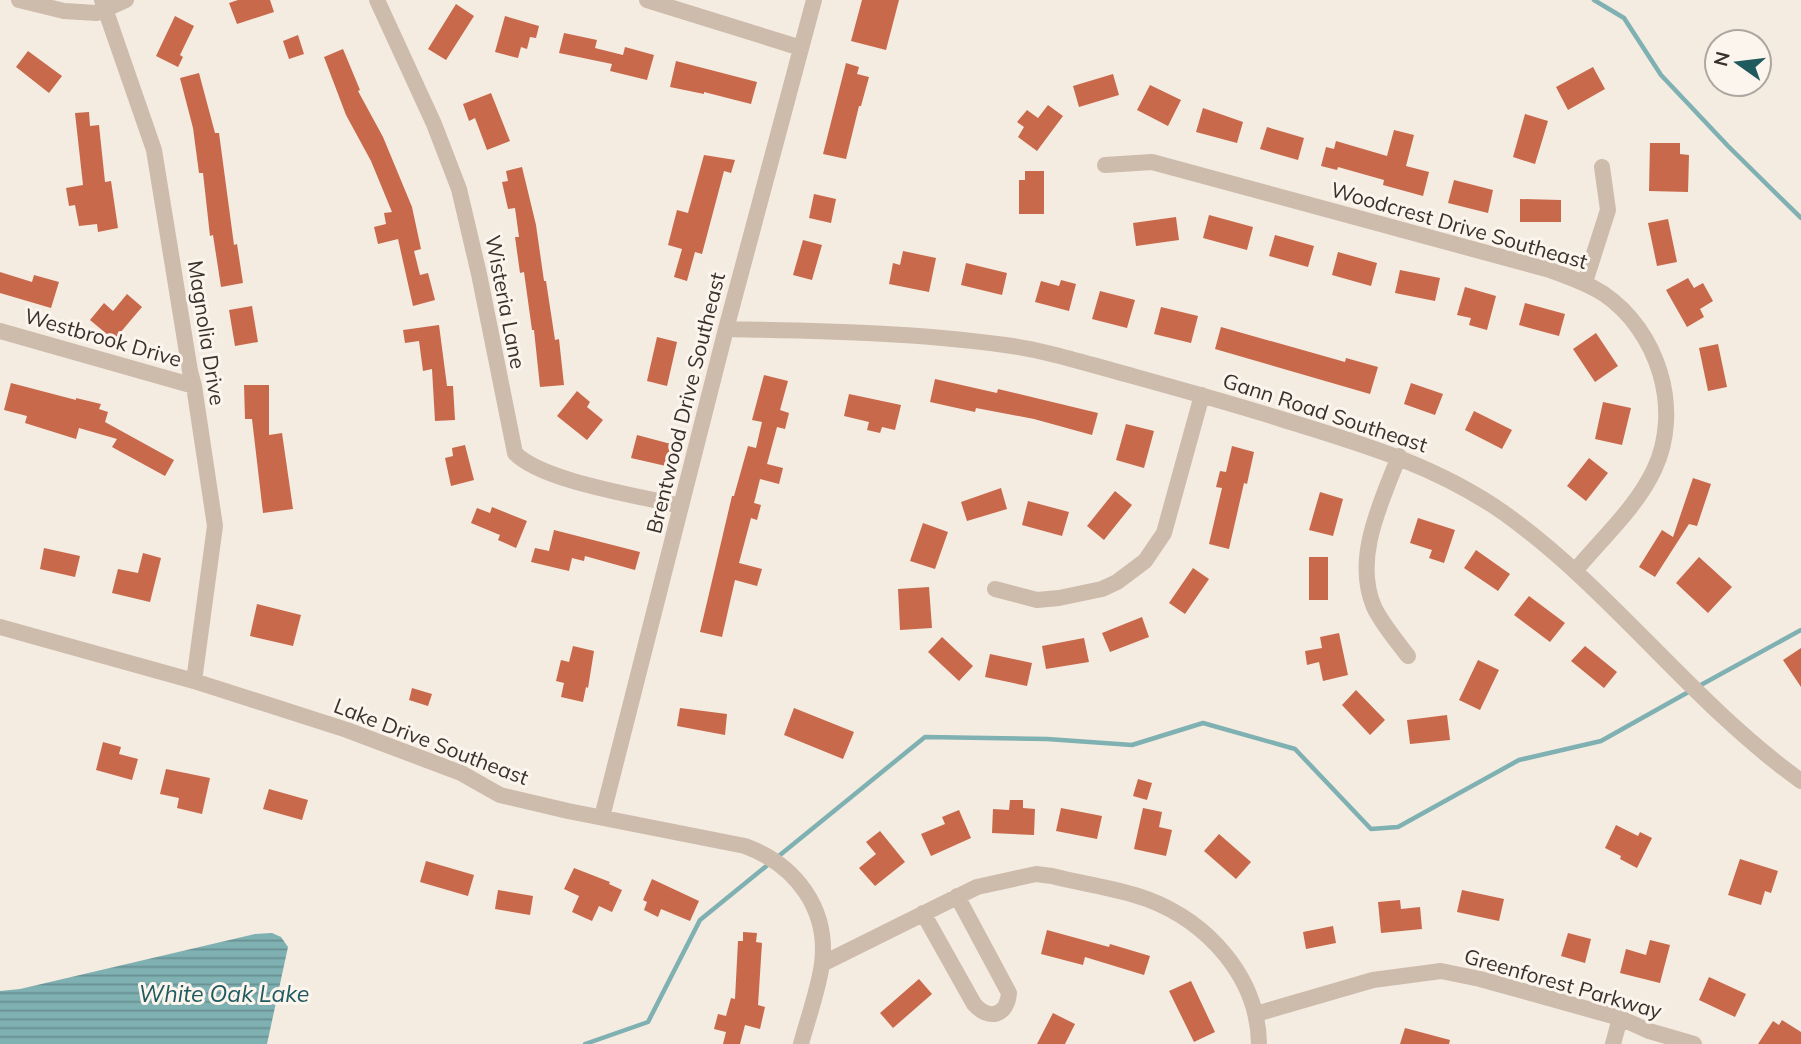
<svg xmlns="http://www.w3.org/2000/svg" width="1801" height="1044" font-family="Mulish,sans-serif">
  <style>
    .water { fill: url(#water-rules) }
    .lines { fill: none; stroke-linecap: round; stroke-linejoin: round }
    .stream { stroke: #7fb0b2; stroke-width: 4.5 }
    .building { fill: #c8694b }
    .street { stroke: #cdbbac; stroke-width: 16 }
    .labels { text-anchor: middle; stroke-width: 6; stroke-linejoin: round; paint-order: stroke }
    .street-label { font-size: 21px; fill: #3b302b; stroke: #fbf5ee }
    .water-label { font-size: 23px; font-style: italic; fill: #1f5a5e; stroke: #fbf5ee }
  </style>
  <defs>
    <pattern id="water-rules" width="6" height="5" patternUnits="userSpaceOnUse" patternTransform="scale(1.75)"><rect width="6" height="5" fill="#7fb0b2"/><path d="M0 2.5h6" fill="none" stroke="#699091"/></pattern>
  </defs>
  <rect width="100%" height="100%" fill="#f4ebe1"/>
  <path class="water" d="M272,933L281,937L288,947L267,1044H0V991L20,989L255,934Z"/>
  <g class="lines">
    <path class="stream" d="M1594,0L1624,18L1661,75L1728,146L1801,218
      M1699,686L1801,630
      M585,1044L648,1022L700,920L925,737L1047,739L1132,745L1203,723L1295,749L1371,829L1398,827L1519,760L1601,741L1692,690"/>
  </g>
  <path class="building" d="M238,0H270L274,12L237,24L229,3Z
    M862,0H899L886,50L851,41Z
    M456,4L474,16L446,60L428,49Z
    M175,16L194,26L180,55L183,57L178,67L156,56Z
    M505,16L539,26L536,38L530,37L527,49L521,47L518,58L495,52Z
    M564,33L597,40L595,48L623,55L625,47L654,55L647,80L610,71L612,64L559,53Z
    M298,35L304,54L289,59L283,41Z
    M343,49L360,90L358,91L383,137L412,207L421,249L414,251L420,275L428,273L435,300L413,306L398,239L378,244L374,227L386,224L384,213L392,212L371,161L346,115L324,57Z
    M28,51L62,76L49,93L16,67Z
    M676,61L757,82L751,104L704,92V94L670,87Z
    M846,63L859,67L857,74L869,77L861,106H859L846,159L823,154Z
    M1593,67L1605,89L1568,110L1556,87Z
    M199,73L215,133H219L234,245L237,244L243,283L221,287L213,235L210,236L203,173H199L193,128L180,78Z
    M1113,74L1119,95L1079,107L1073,86Z
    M1150,85L1181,100L1168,126L1137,110Z
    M491,93L510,141L487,150L475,118L469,121L463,104Z
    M1048,105L1063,116L1037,151L1018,137L1024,127L1017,122L1027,110L1038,118Z
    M1203,108L1243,122L1237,143L1196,132Z
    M89,112L90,126L99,125L105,182L111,181L118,228L98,232L97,224L79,226L75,205L69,206L66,188L83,185L75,113Z
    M1525,114L1548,121L1535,164L1513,157Z
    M1267,127L1304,138L1298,160L1260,149Z
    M1394,130L1414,135L1406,166L1429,172L1423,196L1383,185L1384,180L1338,167L1337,170L1321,166L1326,147L1334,149L1336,141L1387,156Z
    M1650,143H1680V154L1689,155L1688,192L1649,191Z
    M704,155L735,160L731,173L724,171L702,254L695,252L687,281L674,277L682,249L668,245L677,210L688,213Z
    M522,167L536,225L544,281H546L555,340L559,339L564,385L540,387L534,330H532L524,272L520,273L515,237H519L515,208L508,209L502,182L508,181L506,171Z
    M1025,171H1044V214H1019V180H1025Z
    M1454,180L1493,190L1488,213L1448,203Z
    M814,194L836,199L831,223L809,218Z
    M1520,199L1561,200V222H1520Z
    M1209,215L1253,227L1247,250L1203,238Z
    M1176,217L1179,240L1136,246L1133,223Z
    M1668,219L1677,262L1657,266L1648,223Z
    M1275,235L1314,246L1308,267L1269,256Z
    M803,240L822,245L812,280L793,275Z
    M903,251L936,258L929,292L889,284L893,263L900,265Z
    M1338,252L1377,263L1371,286L1332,275Z
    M966,263L1007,273L1002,295L961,285Z
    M1400,270L1440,278L1435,301L1395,293Z
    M0,272L32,282L34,275L59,282L51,308L0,293Z
    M1688,278L1694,288L1703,283L1713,301L1700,309L1704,317L1687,327L1666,290Z
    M1061,280L1076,284L1069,311L1035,302L1041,281L1059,286Z
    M1465,287L1496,296L1487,330L1469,325L1471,318L1457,315Z
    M1100,291L1135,300L1127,328L1092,319Z
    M127,294L142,307L114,340L90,320L104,303L113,311Z
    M1525,303L1565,314L1559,336L1519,325Z
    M252,306L258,342L235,346L229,310Z
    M1161,307L1198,316L1191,343L1154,334Z
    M439,325L447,386H453L455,420L435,421L432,369L423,371L419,341L405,343L403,330Z
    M1221,327L1345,362L1346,358L1378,367L1370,394L1215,349Z
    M1596,333L1618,366L1595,382L1573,349Z
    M657,337L677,342L667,386L647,381Z
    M1718,344L1727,387L1708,391L1699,348Z
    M764,375L788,381L780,410L789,413L785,429L777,427L767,464L783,468L779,484L760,479L754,503L761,505L757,520L751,518L739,563L762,569L757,586L735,580L722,637L700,632L732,496H734L748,446L756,448L762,422L752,420Z
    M935,379L997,393L998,389L1098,413L1092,435L1034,419L976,408L975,412L930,402Z
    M11,383L76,400V398L101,404L99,409L108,412L105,422L174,460L165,476L112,447L117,439L79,428L76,439L25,423L27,416L4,410Z
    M1411,383L1443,394L1435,415L1404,404Z
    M244,385H269V435L282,433L293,509L263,513L252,419H245Z
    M577,391L590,402L587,407L603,420L587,440L557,416Z
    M849,394L901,405L895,430L882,427L880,433L867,430L869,422L844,416Z
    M1603,402L1631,408L1622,445L1595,439Z
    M1474,411L1512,430L1502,449L1465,430Z
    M1126,424L1154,431L1144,468L1116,460Z
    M637,435L671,444L666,466L631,458Z
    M465,445L474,480L451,486L445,458L453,456L452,448Z
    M1232,446L1254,452L1247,484L1244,483L1229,549L1209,544L1222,488L1216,487L1220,471L1226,472Z
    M1589,458L1608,473L1586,501L1567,486Z
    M1693,478L1711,484L1697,526L1689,524L1655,577L1639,567L1662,530L1673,537Z
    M1001,488L1007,509L967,521L961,502Z
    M1115,491L1132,505L1104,540L1087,526Z
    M1320,492L1343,499L1333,536L1309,530Z
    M1028,501L1069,512L1062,536L1022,525Z
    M492,507L527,521L516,548L498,540L500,535L471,523L477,508L490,513Z
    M1418,518L1455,530L1444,563L1429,558L1432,550L1410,543Z
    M923,523L948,532L935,569L910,561Z
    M554,530L640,552L635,570L585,556L584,561L572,558L569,571L531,562L535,548L549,551Z
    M44,548L80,556L75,577L40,569Z
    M1476,550L1510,574L1498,591L1464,568Z
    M143,553L161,558L150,602L112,593L118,569L138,573Z
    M1309,557H1328V600H1309Z
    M1699,557L1732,587L1708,613L1676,583Z
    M1193,568L1209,579L1185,614L1169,603Z
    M929,587L932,628L900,630L898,589Z
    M1529,596L1565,623L1550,642L1514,615Z
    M257,604L301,615L293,646L250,636Z
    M1142,617L1149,637L1110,652L1102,633Z
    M1339,633L1348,675L1323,681L1319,662L1307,665L1305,651L1322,648L1320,637Z
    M942,637L973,666L959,681L928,652Z
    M1084,638L1089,662L1046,669L1042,646Z
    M573,646L594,651L588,688L586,687L583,702L561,697L564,683L556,681L561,660L569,662Z
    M1585,646L1617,672L1604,688L1571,661Z
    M1801,648V687L1783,660Z
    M990,654L1032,663L1027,686L985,677Z
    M1478,660L1499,670L1480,710L1459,700Z
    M412,688L432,694L428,706L409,700Z
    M1356,690L1385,720L1370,735L1342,705Z
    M680,708L727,714L725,735L677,726Z
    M794,708L854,732L843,759L784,735Z
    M1447,715L1450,740L1410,744L1407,720Z
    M103,742L121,747L119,754L138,759L132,780L96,770Z
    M166,769L210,778L202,814L177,808L179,798L160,794Z
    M1138,779L1152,783L1147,800L1133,796Z
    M269,789L308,800L302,820L263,809Z
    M1010,800H1023V808L1035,809L1034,835L992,833L993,809L1009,810Z
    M1061,808L1102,816L1097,839L1056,831Z
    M1143,808L1162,812L1159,827L1172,830L1166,856L1134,849Z
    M959,810L971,838L931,856L921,834L945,824L942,817Z
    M1616,825L1638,836L1640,832L1652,838L1637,868L1620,859L1621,856L1605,848Z
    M880,831L905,862L875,886L859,868L876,854L866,842Z
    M1219,834L1251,862L1236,879L1204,851Z
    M1740,859L1778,871L1771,893L1765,891L1761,905L1728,895Z
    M426,861L474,875L468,896L420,882Z
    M574,868L610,882L609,884L622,890L612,912L599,906L592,921L572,912L579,896L564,889Z
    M652,879L699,901L690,921L661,909L658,917L644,910L647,902L643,900Z
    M498,890L533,896L530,915L495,909Z
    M1462,890L1504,899L1499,921L1457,912Z
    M1400,900L1401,909L1420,907L1422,929L1381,933L1378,902Z
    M1333,926L1336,943L1306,949L1303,932Z
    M1047,930L1109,947L1110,944L1150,956L1144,975L1085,957L1083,965L1041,954Z
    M743,932L757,933L756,942L762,943L758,1005L765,1007L760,1029L745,1025L740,1044H723L726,1032L714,1029L718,1014L726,1016L731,998L735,999L738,941H743Z
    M1568,933L1591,939L1585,963L1561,956Z
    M1650,940L1670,945L1660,983L1620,973L1626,949L1646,955Z
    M1709,977L1746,994L1735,1017L1699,1000Z
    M919,979L932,994L893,1028L880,1013Z
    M1191,981L1215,1032L1194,1042L1169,991Z
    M1053,1013L1075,1024L1065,1044H1037Z
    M1782,1020L1801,1032V1044H1758L1773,1021L1779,1025Z
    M1405,1028L1450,1040L1449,1044H1400Z"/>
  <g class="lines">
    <path class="street" d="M19,0L64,11L97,13L126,0
      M102,0L154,150L190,371L194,386L215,526L194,681
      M377,0L434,124L459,189L479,274L515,453C541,481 640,496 681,506
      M647,0L801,48
      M1105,165L1152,162L1550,270C1569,277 1587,283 1604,294C1658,331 1683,409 1654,470C1636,508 1602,538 1575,571
      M1585,282L1608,210L1602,167
      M726,329C819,331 913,332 1005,345C1044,350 1081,362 1118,372C1172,387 1227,402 1281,419C1359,443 1436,465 1504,513C1613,591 1692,703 1801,781
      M0,331L194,386
      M1399,456C1381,503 1353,558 1374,607C1382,624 1396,640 1408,656
      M995,589L1037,600L1059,598L1102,589L1117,582L1145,561L1164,533L1202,395
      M0,627L194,681L347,730L461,773L500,795L568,811L745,846C796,865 829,909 822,964C818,991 808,1018 801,1044
      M602,817L726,329L814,0
      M923,913L974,1004C989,1021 1007,1016 1009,993L957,896
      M822,964L977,887L1036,874L1052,876C1083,884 1117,888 1147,899C1208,922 1258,977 1259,1044
      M1256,1014L1373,980L1441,971L1480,979L1620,1018L1649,1031L1694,1044
      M1613,1044L1620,1018"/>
  </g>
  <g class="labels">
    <g class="street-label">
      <text transform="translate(1459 226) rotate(16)" y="7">Woodcrest Drive Southeast</text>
      <text transform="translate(505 302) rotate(79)" y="7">Wisteria Lane</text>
      <text transform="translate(206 333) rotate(81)" y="7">Magnolia Drive</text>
      <text transform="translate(103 338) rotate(16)" y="7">Westbrook Drive</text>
      <text transform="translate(686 403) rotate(-76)" y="7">Brentwood Drive Southeast</text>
      <text transform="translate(1325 413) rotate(18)" y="7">Gann Road Southeast</text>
      <text transform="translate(431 742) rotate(21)" y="7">Lake Drive Southeast</text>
      <text transform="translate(1563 984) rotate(16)" y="7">Greenforest Parkway</text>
    </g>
    <g class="water-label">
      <text x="224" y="1002">White Oak Lake</text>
    </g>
  </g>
  <g transform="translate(1738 63) rotate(284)"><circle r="33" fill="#fbf5ee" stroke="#aea6a0" stroke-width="2"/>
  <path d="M0-5L12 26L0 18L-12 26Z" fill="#1f5a5e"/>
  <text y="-10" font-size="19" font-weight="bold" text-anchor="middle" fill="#3b302b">N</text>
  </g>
</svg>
